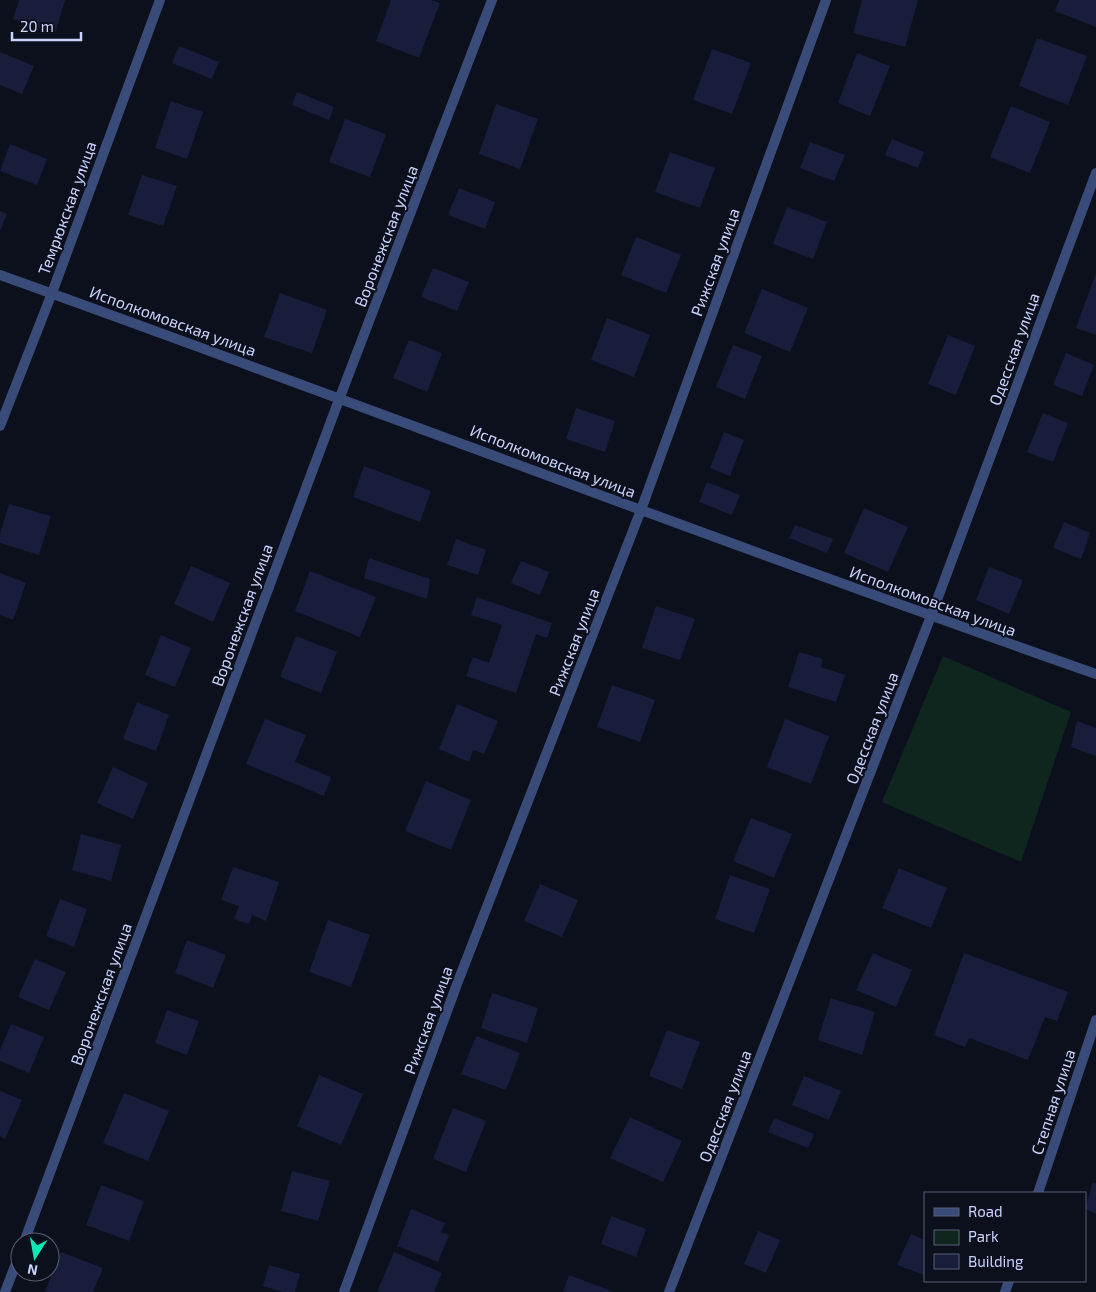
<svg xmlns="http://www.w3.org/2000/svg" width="1096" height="1292" font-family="'Exo 2',sans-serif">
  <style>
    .green { fill: #0f261e }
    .building { fill: #191d3c }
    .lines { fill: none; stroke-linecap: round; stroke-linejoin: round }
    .minor { stroke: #394b79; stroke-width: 10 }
    .labels { text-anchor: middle; stroke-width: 4; stroke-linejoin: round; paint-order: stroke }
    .street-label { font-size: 16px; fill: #c9d4fd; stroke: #0c0f1c }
  </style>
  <rect width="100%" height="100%" fill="#0c0f1c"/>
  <path class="green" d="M943,656L1071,712L1021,862L882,802Z"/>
  <path class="building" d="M19,0H65L55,33L13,19Z
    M391,0H432L440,3L419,58L376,41Z
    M862,0H918L905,47L853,33Z
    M1059,0H1096V27L1055,11Z
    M1037,38L1087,56L1068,105L1019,86Z
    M179,46L219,62L212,79L172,63Z
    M712,49L751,63L732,114L693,100Z
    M0,52L34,66L22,94L0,85Z
    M857,53L890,66L870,116L838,103Z
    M297,92L334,107L329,120L292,105Z
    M171,101L203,112L187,159L155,148Z
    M496,104L538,119L520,169L479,154Z
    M1011,106L1050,122L1030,173L990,157Z
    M345,119L386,134L370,177L329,162Z
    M892,139L924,152L918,168L885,155Z
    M810,142L845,155L834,181L800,168Z
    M10,144L47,159L37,185L0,171Z
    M670,152L715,168L700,208L655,192Z
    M142,175L177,186L163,226L128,215Z
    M459,188L495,202L485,229L448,215Z
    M787,207L827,222L813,259L773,244Z
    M0,211L7,214L0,231Z
    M636,237L681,255L666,293L621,275Z
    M433,268L469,282L457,311L421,297Z
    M1096,273V335L1076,328Z
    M762,289L808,308L790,352L744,333Z
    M280,293L327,310L312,353L264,337Z
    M607,318L650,335L634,377L591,360Z
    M948,335L975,346L956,395L928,384Z
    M409,340L442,353L427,392L393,378Z
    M733,345L762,356L745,399L716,387Z
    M1066,353L1094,365L1082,396L1053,385Z
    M576,408L615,421L605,452L566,439Z
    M1043,413L1068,423L1053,462L1027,452Z
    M724,432L744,440L730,476L710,468Z
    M364,466L431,491L420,522L353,497Z
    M707,482L740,495L732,515L699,502Z
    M9,504L51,516L39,555L0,543V534Z
    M864,508L908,527L888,572L844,553Z
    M1064,522L1090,533L1081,559L1053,548Z
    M795,525L833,539L827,553L789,538Z
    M456,539L486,550L478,575L447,565Z
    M369,558L430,579L427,599L364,578Z
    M521,561L549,572L540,595L511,583Z
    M191,566L230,583L213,622L174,604Z
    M989,567L1023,580L1009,614L976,600Z
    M310,571L376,597L360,637L295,611Z
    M0,573L26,583L13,620L0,615Z
    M477,597L552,623L547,638L536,634L516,693L466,676L473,657L489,663L502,625L471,615Z
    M656,606L695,619L680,660L642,648Z
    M161,635L191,648L175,687L145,675Z
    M296,636L337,652L321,693L280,677Z
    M799,652L823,659L821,667L845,675L836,702L788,687Z
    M612,685L655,700L640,742L597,727Z
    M137,702L169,715L156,751L123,739Z
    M457,704L498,721L484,754L473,750L469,762L439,749Z
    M265,719L306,735L295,762L331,777L324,796L246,764Z
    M785,719L829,736L811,784L767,767Z
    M1077,721L1096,728V756L1071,747Z
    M113,767L148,783L133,819L97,803Z
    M426,781L471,800L451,850L405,831Z
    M751,818L792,834L774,878L733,861Z
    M81,834L121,845L111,881L72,870Z
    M233,867L279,882L266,921L252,915L249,924L234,919L239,906L221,900Z
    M899,868L947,888L931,928L882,908Z
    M730,875L770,889L754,933L715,919Z
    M540,884L578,900L562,937L524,921Z
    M60,899L87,909L74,947L46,936Z
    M328,920L370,935L351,987L309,972Z
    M187,940L226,955L213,988L175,973Z
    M873,953L912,970L896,1007L856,990Z
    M964,953L1068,992L1057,1021L1045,1017L1028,1060L969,1038L965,1047L934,1035Z
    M35,959L66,972L49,1010L18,997Z
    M492,993L538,1008L527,1043L481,1028Z
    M831,998L875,1012L862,1055L818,1040Z
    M167,1010L199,1021L187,1055L155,1043Z
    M11,1024L44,1037L29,1073L0,1061V1050Z
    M667,1030L700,1042L682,1089L649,1076Z
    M476,1036L520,1053L506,1090L461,1074Z
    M319,1075L363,1094L341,1145L297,1126Z
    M804,1076L841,1091L829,1120L792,1105Z
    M0,1091L22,1100L5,1139L0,1136Z
    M124,1093L169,1111L148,1161L103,1143Z
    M453,1108L486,1121L466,1172L433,1159Z
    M630,1117L682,1141L663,1182L610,1158Z
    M774,1118L814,1134L808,1148L768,1132Z
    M292,1171L330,1181L318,1221L281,1211Z
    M1093,1182L1096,1183V1214L1085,1209Z
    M101,1185L144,1201L129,1241L86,1225Z
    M411,1209L445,1223L441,1232L449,1235L438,1262L397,1246Z
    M611,1216L646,1229L636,1257L601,1244Z
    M758,1231L780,1240L766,1273L744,1264Z
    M911,1234L925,1240V1275L897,1265Z
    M61,1252L103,1268L93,1292H45Z
    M394,1252L442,1273L434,1292H377Z
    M269,1265L300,1274L295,1292H283L263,1286Z
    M569,1275L614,1292H563Z"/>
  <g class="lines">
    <path class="minor" d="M0,275C366,406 729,546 1096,674
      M0,426L52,293L160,0
      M1038,1193L1096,1020
      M24,1242L340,397L492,0
      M5,1292L20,1253
      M344,1292L457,984L641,510L826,0
      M669,1292L931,616L1096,173
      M1005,1292L1009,1281"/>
  </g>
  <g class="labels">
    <g class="street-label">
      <text transform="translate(67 208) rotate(-70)" y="6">Темрюкская улица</text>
      <text transform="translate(386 236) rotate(-69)" y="6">Воронежская улица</text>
      <text transform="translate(715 262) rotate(-70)" y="6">Рижская улица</text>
      <text transform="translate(173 321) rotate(20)" y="6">Исполкомовская улица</text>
      <text transform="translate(1014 349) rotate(-70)" y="6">Одесская улица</text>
      <text transform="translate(553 461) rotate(21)" y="6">Исполкомовская улица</text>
      <text transform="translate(933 601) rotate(20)" y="6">Исполкомовская улица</text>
      <text transform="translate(242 615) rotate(-70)" y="6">Воронежская улица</text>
      <text transform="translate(574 642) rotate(-69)" y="6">Рижская улица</text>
      <text transform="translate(872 728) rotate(-69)" y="6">Одесская улица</text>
      <text transform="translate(101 994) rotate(-70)" y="6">Воронежская улица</text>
      <text transform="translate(428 1020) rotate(-70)" y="6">Рижская улица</text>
      <text transform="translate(1053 1102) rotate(-72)" y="6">Степная улица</text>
      <text transform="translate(725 1106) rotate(-69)" y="6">Одесская улица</text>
    </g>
  </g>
  <rect x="924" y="1192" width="162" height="90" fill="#0c0f1c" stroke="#585e76"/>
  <rect x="934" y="1208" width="25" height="8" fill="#394b79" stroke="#585e76"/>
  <text x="968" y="1217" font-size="15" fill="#c9d4fd">Road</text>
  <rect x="934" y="1230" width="25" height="15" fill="#0f261e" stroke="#585e76"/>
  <text x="968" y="1242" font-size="15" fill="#c9d4fd">Park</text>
  <rect x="934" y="1254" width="25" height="15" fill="#191d3c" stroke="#585e76"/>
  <text x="968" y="1267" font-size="15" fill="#c9d4fd">Building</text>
  <g transform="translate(35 1257) rotate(191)"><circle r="24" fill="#0c0f1c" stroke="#585e76"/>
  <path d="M0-4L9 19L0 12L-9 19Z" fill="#0ae8b6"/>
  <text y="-8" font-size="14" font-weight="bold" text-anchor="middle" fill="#c9d4fd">N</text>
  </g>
  <path d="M12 32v8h69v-8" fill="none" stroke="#c9d4fd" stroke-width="2.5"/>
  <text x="20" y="32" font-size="15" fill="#c9d4fd" stroke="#0c0f1c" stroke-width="4" paint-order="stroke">20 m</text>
</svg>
